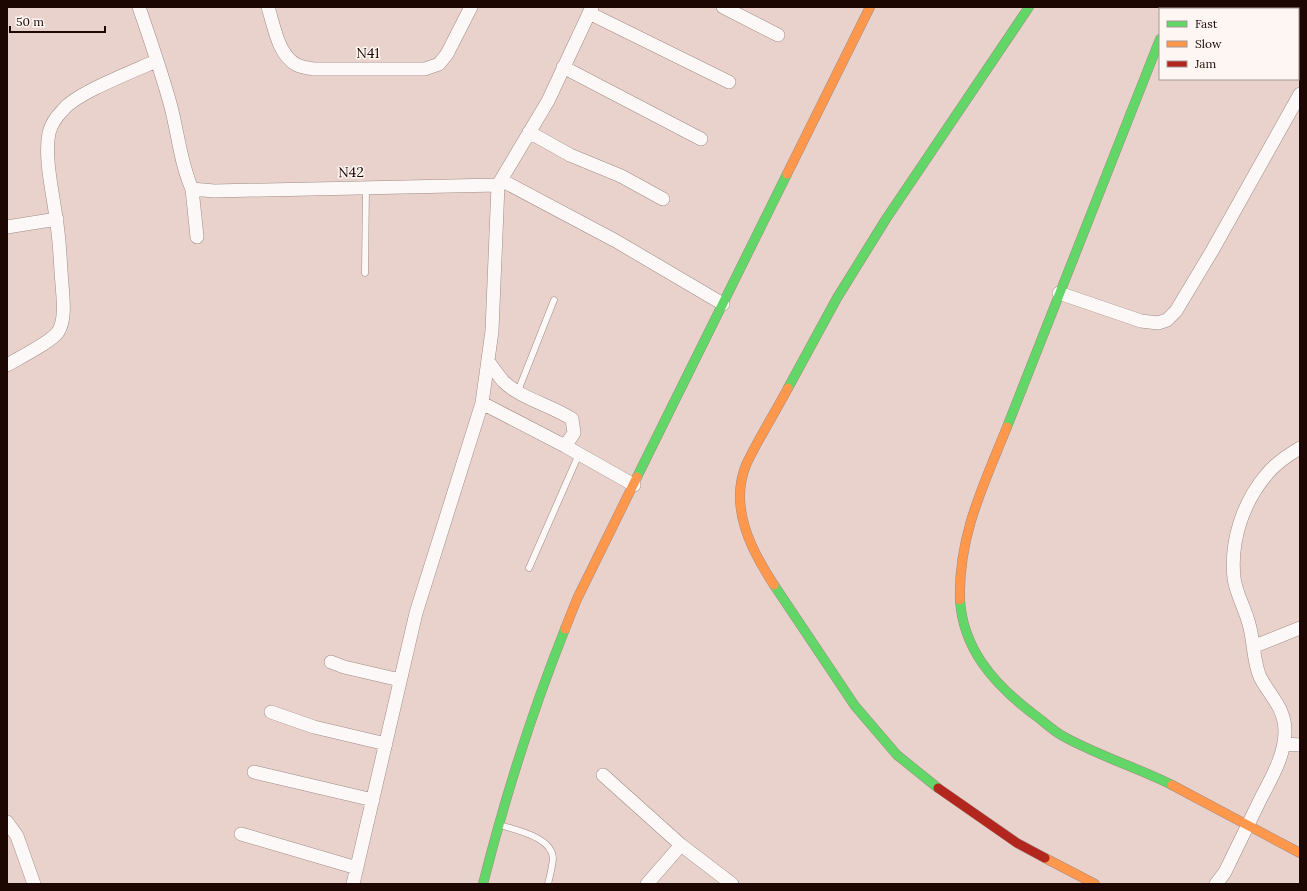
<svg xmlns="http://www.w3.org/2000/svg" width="1307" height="891" font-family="Lora,serif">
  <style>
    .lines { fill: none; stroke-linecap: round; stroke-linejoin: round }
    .lane-casing { stroke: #a08b84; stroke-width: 7 }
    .street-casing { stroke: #a08b84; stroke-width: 14 }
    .fast-casing { stroke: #a08b84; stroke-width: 10 }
    .slow-casing { stroke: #a08b84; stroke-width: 10 }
    .jam-casing { stroke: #a08b84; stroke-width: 10 }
    .lane { stroke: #fcf8f7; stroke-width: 6 }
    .street { stroke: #fcf8f7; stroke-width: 13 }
    .fast { stroke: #63d668; stroke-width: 9 }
    .slow { stroke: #ff974d; stroke-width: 9 }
    .jam { stroke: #b3261e; stroke-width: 9 }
    .labels { text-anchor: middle; stroke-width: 3; stroke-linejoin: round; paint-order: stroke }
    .street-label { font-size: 14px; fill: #1d0702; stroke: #fdf6f3 }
  </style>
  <rect width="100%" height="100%" fill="#e9d2cb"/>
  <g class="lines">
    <defs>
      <path id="lane" d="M365,273L366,188
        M518,391L554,300
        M529,568L579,454
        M500,825C515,830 553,837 553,859C552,867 550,876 548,884"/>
      <path id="street" d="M139,7C150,39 161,71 170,103C178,132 180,162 192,189L214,191L498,185L548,101L592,7
        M268,7C274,26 278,55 297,65C301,67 308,68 313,69H425L439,64L447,54L471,7
        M723,7L778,35
        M1174,9V7
        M589,13L729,82
        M563,67L701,139
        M529,132L570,155L621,176L663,199
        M501,180L616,241L723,304
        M192,189L197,237
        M7,227L57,219
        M1059,293L1141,321L1158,323L1167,320L1176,311L1212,251L1300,94
        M488,361C493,368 498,375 503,381C521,399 551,405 572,419L574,433L565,446
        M7,365C19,358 51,342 58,332C66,320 63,298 62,284C60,262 60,240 56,218C53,193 44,158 49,133C51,124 57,116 63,110C76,93 134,71 156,61
        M482,403L565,446L634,485
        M1255,646L1300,628
        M331,662L344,667L400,680
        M271,712L314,727L386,744
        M1285,744L1300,745
        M254,772L373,800
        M603,775L681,845L732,884
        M7,822L17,836L34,884
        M241,834L357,868
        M353,884L416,613L482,403L492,331L498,185
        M647,884L681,845
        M1216,884L1225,872C1237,847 1249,823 1261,798C1272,777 1285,755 1285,731C1285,708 1270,696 1260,677C1253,661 1254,641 1249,624C1245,608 1236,594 1234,578C1230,541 1243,502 1267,474C1276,463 1288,455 1300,448"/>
      <path id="fast" d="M788,388L837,298L886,219L1029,7
        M1007,427L1160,39
        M637,477L787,174
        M774,585L855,706L897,755L938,788
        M960,600C963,649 994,684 1032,713C1042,720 1051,729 1061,735C1096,755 1136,767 1172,785
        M483,884C505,797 532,712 565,629"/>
      <path id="slow" d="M787,174L870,7
        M774,585C751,550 729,507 746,465C758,439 775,413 788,388
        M960,600C958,536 984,484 1007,427
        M565,629L577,599L637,477
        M1172,785L1300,853
        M1045,858L1095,884"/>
      <path id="jam" d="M938,788L1017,843L1045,858"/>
    </defs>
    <use href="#lane" class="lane-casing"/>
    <use href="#street" class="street-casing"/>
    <use href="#fast" class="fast-casing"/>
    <use href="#slow" class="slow-casing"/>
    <use href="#jam" class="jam-casing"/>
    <use href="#lane" class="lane"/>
    <use href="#street" class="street"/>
    <use href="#fast" class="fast"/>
    <use href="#slow" class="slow"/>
    <use href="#jam" class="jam"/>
  </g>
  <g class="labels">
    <g class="street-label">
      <text x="368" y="58">N41</text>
      <text transform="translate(351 172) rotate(-1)" y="5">N42</text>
    </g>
  </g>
  <rect width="1307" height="891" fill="none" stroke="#1d0702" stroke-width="16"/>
  <rect x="1159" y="8" width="140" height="72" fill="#fdf6f3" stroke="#a39693"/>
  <rect x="1167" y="21" width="20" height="6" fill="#63d668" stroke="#a39693"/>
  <text x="1195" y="28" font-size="12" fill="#1d0702">Fast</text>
  <rect x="1167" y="41" width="20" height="6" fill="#ff974d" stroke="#a39693"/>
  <text x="1195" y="48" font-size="12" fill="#1d0702">Slow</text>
  <rect x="1167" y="61" width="20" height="6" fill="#b3261e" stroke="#a39693"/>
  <text x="1195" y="68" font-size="12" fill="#1d0702">Jam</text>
  <path d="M10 26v6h95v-6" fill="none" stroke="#1d0702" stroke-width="2"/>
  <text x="16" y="26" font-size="12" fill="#1d0702" stroke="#fdf6f3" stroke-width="3" paint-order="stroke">50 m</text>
</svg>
